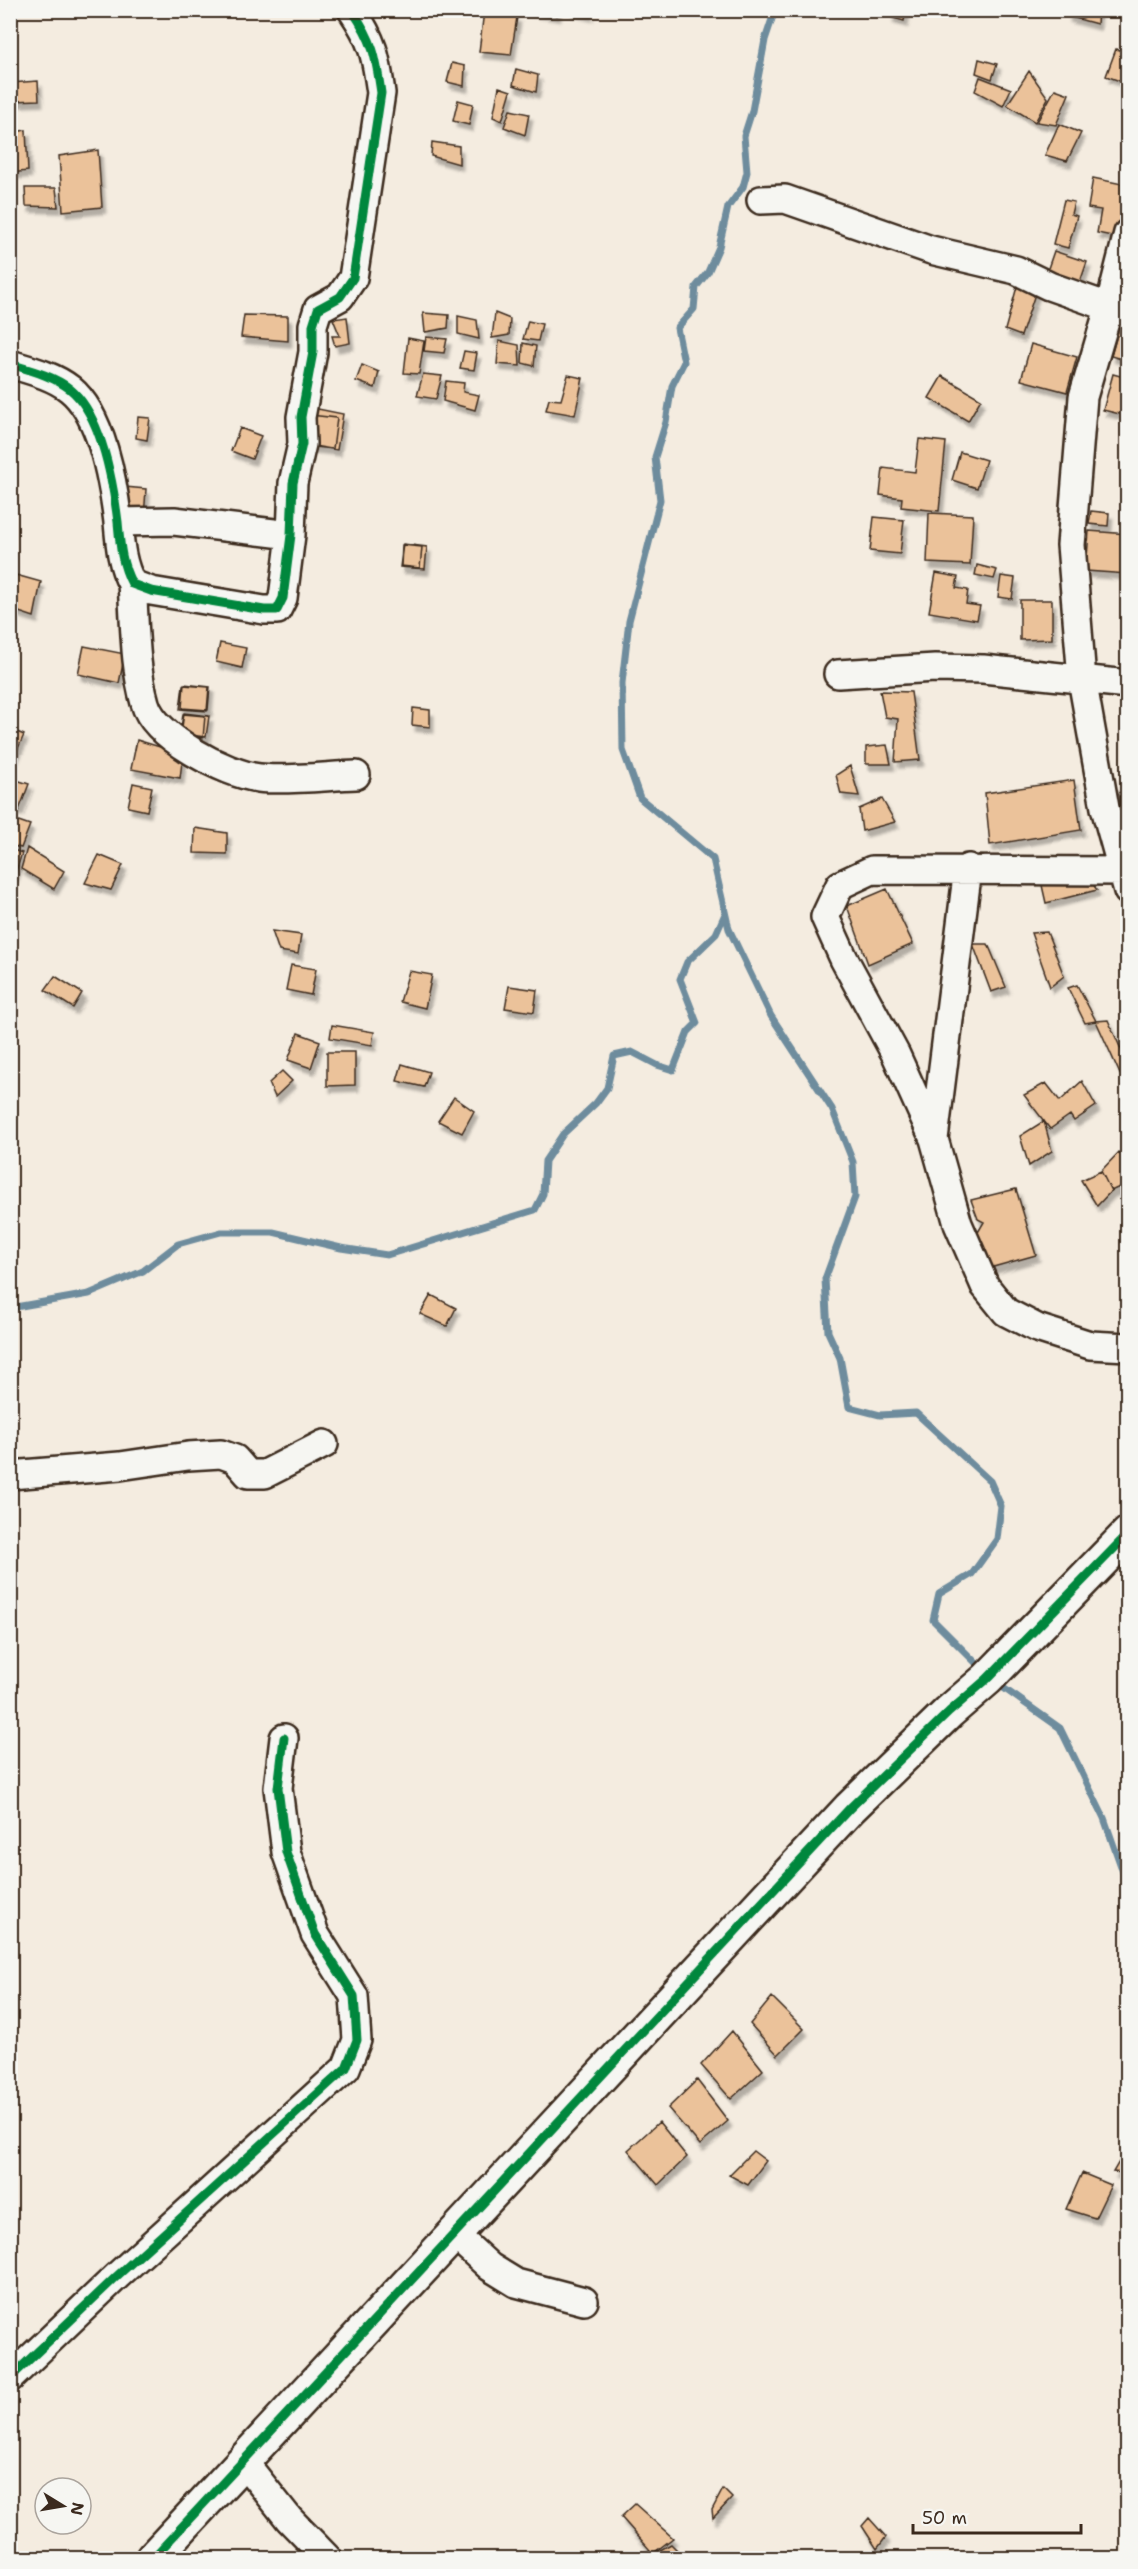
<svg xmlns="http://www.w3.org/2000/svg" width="1138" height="2569" font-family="'Shantell Sans',sans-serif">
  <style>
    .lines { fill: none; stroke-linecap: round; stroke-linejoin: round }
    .stream { stroke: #6e8c9d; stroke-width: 7 }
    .building { fill: #ebc29a; stroke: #3b2a1e; stroke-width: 1.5; filter: url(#shadow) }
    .street-casing { stroke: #3b2a1e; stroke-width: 32 }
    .secondary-casing { stroke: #3b2a1e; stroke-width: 38 }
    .street { stroke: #f6f6f2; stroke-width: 27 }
    .secondary { stroke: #f6f6f2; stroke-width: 33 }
    .cycleway-casing { stroke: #f6f6f2; stroke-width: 13 }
    .cycleway { stroke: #00873e; stroke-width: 9 }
  </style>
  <defs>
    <filter id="shadow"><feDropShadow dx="3.5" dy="6" stdDeviation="1.5" flood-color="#0004"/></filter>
  </defs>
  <rect width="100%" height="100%" fill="#f4ece0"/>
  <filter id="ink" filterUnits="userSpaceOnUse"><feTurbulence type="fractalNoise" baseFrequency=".0167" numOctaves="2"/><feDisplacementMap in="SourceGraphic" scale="12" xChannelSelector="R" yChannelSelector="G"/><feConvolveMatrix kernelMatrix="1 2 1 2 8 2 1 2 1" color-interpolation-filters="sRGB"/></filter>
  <g filter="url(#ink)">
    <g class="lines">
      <path class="stream" d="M775,10L765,40L752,111L744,136L747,172L743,187L728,207L719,247L708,272L696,287L694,309L677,328L684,362L672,386L666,422L655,457L660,500L629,621L622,683L623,750L640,798L713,859L729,929L771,1016L832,1109L853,1162L855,1197L825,1279L828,1332L840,1358L849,1407L880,1415L916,1413L990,1481L1001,1506L997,1539L972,1574L939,1594L933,1620L983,1670
        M10,1308L89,1294L143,1271L178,1244L221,1232H273L341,1248L387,1255L535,1210L543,1194L545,1161L563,1134L596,1103L607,1088L614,1056L632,1052L657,1065L673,1070L688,1032L697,1023L680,979L687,962L716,934L725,914
        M995,1682L1060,1728L1104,1818L1128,1886"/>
    </g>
    <path class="building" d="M526,10H557V15Z
      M588,10L589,15L568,10Z
      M892,10H906L904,21L890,17Z
      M1068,10H1098L1097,24L1067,16Z
      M484,11L517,17L511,55L479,52Z
      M1116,49L1128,53V84L1106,76Z
      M979,59L997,64L992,79L976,73Z
      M452,63L465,66L464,86L447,82Z
      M516,69L538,75L536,92L513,85Z
      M1029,71L1048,98L1035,122L1007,105Z
      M980,77L1011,89L1003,106L975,91Z
      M38,81L39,100L14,101L10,127V83Z
      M499,87L511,91L502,121L493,117Z
      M1055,89L1069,94L1056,125L1037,122Z
      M458,100L473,104L469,125L453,121Z
      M510,110L529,114L525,135L504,127Z
      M1059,124L1081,133L1067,161L1045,155Z
      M26,130L28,171L10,173V133Z
      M432,142L459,146V164L431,156Z
      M98,150L102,207L63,211L59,156Z
      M1093,178L1127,185L1117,237L1097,233L1101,210L1088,208Z
      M25,188H56L58,207L26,206Z
      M1064,200L1074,202L1071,214L1077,216L1068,248L1053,244Z
      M1054,251L1087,262L1078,288L1045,277Z
      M1018,283L1036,291L1021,336L1005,330Z
      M423,313L449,315L448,328L425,332Z
      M495,313L510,319L509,335L492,338Z
      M244,315L288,316V341L241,337Z
      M458,316L477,320L479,339L458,334Z
      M347,317L350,343L335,346L332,336H340L333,319Z
      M528,321L542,324L538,341L523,339Z
      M1120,324L1128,326V361L1111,356Z
      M426,337L447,339L444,353L424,351Z
      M408,338L424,341L419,374L404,373Z
      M499,341L519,345L520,366L497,364Z
      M523,343L536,346L534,366L522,363Z
      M1031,344L1077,357L1067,392L1021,380Z
      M464,351L477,353L474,370L460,368Z
      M362,365L379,372L375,388L356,381Z
      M423,374L442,376L436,399L417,396Z
      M1113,374L1128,378V416L1103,410Z
      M568,375L583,378L575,415L546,410L549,399L561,400Z
      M942,376L981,399L968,421L929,398Z
      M446,381L464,383L463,392L479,395L475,410L443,401Z
      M308,407L343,414L337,450L302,444Z
      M310,415L337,418L333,449L306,446Z
      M138,417L150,418L147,440L136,438Z
      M240,428L261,436L252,459L231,451Z
      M919,439L946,442L939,511L901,507L902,498L880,495L883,468L915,472Z
      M960,452L986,460L977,488L952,480Z
      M125,487L146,489L144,518L123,516Z
      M1091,511L1109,513L1108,526L1089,524Z
      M929,513L973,515L970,565L927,563Z
      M874,517L904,520L900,554L870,551Z
      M1089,531L1128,534V574L1086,571Z
      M403,544L427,547L425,569L400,567Z
      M402,545L422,547L420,568L401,566Z
      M977,565L997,570L994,579L975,575Z
      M936,573L958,577L956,588L968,590L966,604L980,606L977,620L929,612Z
      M16,575L41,582L34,617L10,609V598Z
      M1001,576L1015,578L1012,599L998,597Z
      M1020,600H1052V639L1020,640Z
      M220,643L246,648L242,668L216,662Z
      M84,646L125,654L119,683L78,674Z
      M184,684L210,687L208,710L182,708Z
      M183,685L209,687L207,711L180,709Z
      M880,691L911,692L920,760L895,762L898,719L885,717Z
      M413,708L430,710V727L412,725Z
      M184,713L209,716L206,737L181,734Z
      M183,714L205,716L203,738L180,735Z
      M10,729L24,735L10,766Z
      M137,740L183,754L180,778L131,769Z
      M887,745L891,764H866V747Z
      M850,766L859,796L841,794L836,775Z
      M10,778L29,784L19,810L10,808Z
      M1074,780L1081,830L990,845L985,793Z
      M133,783L152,787L147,811L128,807Z
      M882,799L895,822L862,831L859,809Z
      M10,818L30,825L21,848L10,845Z
      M195,828L227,833V854L194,853Z
      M27,848L64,871L54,889L21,869Z
      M10,849L22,853L14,877L10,876Z
      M99,855L123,865L111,890L85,883Z
      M1090,880L1097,890L1046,903L1041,881Z
      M887,889L913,944L868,964L847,906Z
      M272,931L301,935L298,954L279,951Z
      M1047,932L1064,976L1050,987L1031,933Z
      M973,944H988L1006,987L991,992Z
      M291,965L316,969L311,995L286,990Z
      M409,971L432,975L425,1008L400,1002Z
      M55,976L82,993L73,1008L45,990Z
      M1077,985L1096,1021L1085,1023L1068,988Z
      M509,986L537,990L534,1012L505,1008Z
      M1108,1020L1128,1065V1071L1120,1074L1096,1021Z
      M332,1025L374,1032L372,1045L330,1038Z
      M298,1033L320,1041L311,1068L288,1060Z
      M327,1052H355V1085L327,1086Z
      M402,1064L429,1072L424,1087L397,1081Z
      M282,1071L292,1081L275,1097L269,1083Z
      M1082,1081L1096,1106L1074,1121L1070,1115L1050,1129L1024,1095L1046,1083L1060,1101Z
      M454,1097L474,1111L462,1133L438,1121Z
      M1044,1121L1052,1151L1029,1166L1020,1136Z
      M1119,1152L1128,1162V1183L1111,1191L1101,1171Z
      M1101,1171L1111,1191L1097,1206L1081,1180Z
      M1016,1189L1036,1255L986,1269L974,1239L984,1222L978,1219L971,1200Z
      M431,1295L456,1308L447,1326L420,1314Z
      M772,1997L804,2029L778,2055L750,2024Z
      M732,2031L763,2070L731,2099L701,2065Z
      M697,2080L728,2121L700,2145L668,2108Z
      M659,2122L687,2157L658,2185L628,2150Z
      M1127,2148L1128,2168L1124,2173L1113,2172Z
      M753,2151L766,2161L748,2185L729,2175Z
      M1082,2173L1111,2185L1095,2218L1066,2209Z
      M723,2489L732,2498L713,2518L712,2510Z
      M635,2504L673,2538L647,2558L641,2556L650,2550L621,2517Z
      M869,2518L886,2537L877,2549L862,2526Z
      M671,2544L685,2558H654L655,2553Z"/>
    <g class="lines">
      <defs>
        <path id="street" d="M761,200L785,199L931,250L1016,270L1049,286L1126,313
          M1128,233L1109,308L1083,397L1071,545L1082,679L1105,808L1128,891
          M10,364C30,370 54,376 70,389C102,415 113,482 118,522C120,544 121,563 132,584L151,591L264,610H277L283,598L291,535L293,483L302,444L301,417L313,352V325L318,309L340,297L353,278L381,93C376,56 373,41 352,10
          M118,522L174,521L291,535
          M132,584C135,623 134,665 145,703C154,737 226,774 259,778C286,781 328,776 356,775
          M838,674L935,668L983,669L1128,684
          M968,868L934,1139L958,1224L985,1286L1006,1312L1037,1328L1090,1345L1128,1347
          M934,1139L896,1055L844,959L825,917L840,885L872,870L1128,871
          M10,1475L120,1466L188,1456L221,1454L235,1459L248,1474H265L324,1444
          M454,2234L490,2267L516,2283L584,2301
          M10,2378L117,2276L346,2068L357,2040L354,1996L315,1934L286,1852L278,1788L284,1738
          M243,2461L289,2519L327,2558"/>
        <path id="secondary" d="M153,2558L850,1808L949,1712L987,1679L1128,1534"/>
      </defs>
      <use href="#street" class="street-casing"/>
      <use href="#secondary" class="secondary-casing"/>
      <use href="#street" class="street"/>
      <use href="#secondary" class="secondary"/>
      <defs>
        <path id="cycleway" d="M10,364C30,370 54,376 70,389C102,415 113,482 118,522C120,544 121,563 132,584L151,591L264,610H277L283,598L291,535L293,483L302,444L301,417L313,352V325L318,309L340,297L353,278L381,93C376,56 373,41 352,10
          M10,2378L117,2276L346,2068L357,2040L354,1996L315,1934L286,1852L278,1788L284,1738
          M153,2558L850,1808L949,1712L987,1679L1128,1534"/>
      </defs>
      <use href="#cycleway" class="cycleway-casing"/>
      <use href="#cycleway" class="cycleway"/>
    </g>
  </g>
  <rect width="1138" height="2569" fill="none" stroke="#f6f6f2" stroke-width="36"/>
  <rect x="18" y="18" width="1102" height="2533" fill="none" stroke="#3b2a1e" stroke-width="2" filter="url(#ink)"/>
  <g transform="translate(63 2506) rotate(101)"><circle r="28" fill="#f6f6f2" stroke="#aba49d" stroke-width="1.5"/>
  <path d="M0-4.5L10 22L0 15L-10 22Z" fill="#3b2a1e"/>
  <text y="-9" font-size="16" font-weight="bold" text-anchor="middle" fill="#3b2a1e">N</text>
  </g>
  <path d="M913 2524v9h168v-9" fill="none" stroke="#3b2a1e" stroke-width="3"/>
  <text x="922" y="2524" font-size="18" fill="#3b2a1e" stroke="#f6f6f2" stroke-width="4.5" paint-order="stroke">50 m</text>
</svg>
